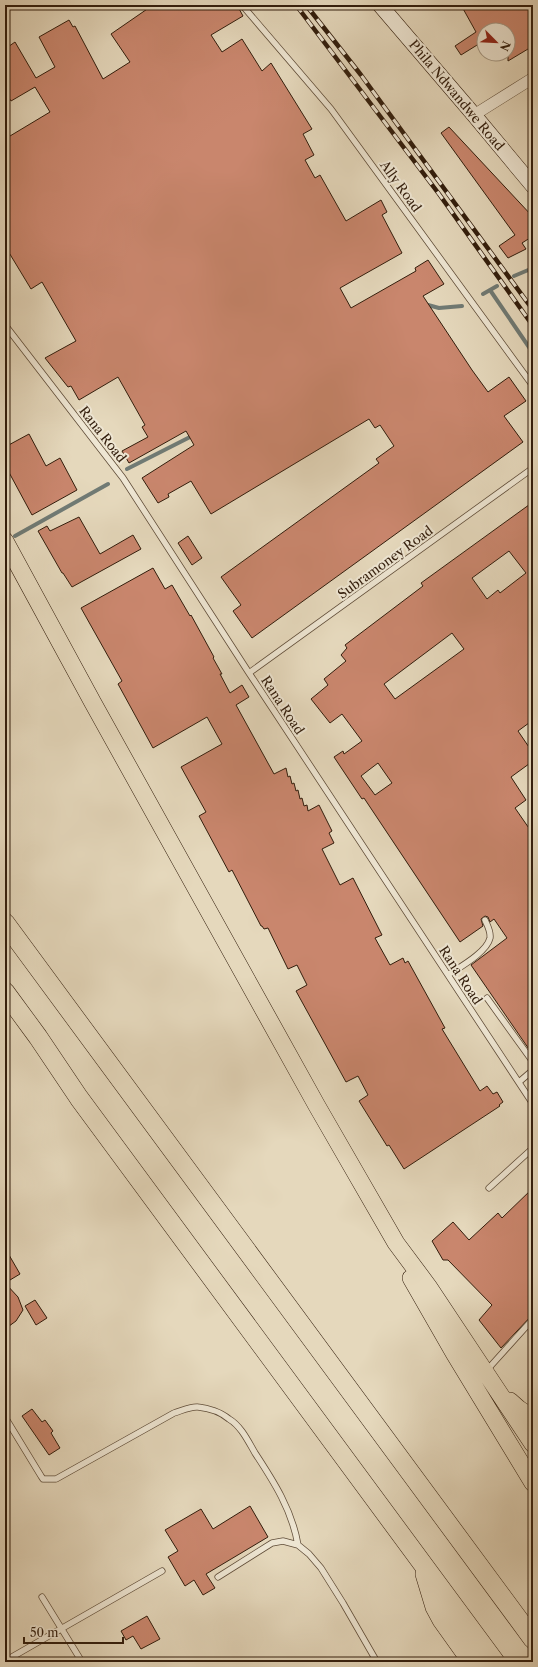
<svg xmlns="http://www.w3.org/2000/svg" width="538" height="1667" font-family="'Libre Caslon Text',serif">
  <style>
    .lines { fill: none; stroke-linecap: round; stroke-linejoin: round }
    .stream { stroke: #707a74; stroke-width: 4 }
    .building { fill: #c9866d; stroke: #321d0c; fill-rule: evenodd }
    .lane-casing { stroke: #5f4c38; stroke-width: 7 }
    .street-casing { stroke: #5f4c38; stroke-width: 12 }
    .secondary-casing { stroke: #321d0c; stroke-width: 16 }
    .primary-casing { stroke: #321d0c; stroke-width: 18 }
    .highway-casing { stroke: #321d0c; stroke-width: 20 }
    .lane { stroke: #eee6d3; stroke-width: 5.5 }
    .street { stroke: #eee6d3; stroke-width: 11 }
    .secondary { stroke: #eee6d3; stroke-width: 15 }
    .primary { stroke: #e5d8bc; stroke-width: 17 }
    .highway { stroke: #e5d8bc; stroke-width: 19 }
    .rail-casing { stroke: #321d0c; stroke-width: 4.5 }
    .rail { stroke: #eee6d3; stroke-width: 3; stroke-dasharray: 9; stroke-linecap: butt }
    .labels { text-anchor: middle; stroke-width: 4; stroke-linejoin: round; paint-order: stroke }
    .street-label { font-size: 13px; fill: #321d0c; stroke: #eee6d3 }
  </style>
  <rect width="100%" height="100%" fill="#e5d8bc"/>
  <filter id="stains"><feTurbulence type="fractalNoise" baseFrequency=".005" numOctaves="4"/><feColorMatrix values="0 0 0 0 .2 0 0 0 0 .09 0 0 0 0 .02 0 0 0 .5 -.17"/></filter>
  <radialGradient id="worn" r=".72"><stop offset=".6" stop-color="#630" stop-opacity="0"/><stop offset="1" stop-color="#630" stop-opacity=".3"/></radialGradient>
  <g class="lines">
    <path class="stream" d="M514,276L533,268
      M490,290L533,353
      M483,294L497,286
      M425,307L428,305L439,308L462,306
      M127,469L194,435
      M15,536L108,484"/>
  </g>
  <path class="building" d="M153,5H237L243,16L211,35L222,52L242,39L262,71L271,63L312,129L303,134L314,155L305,160L315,178L320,175L346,221L381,200L387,212L382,215L402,253L340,288L351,308L416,271L415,268L428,260L444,284L423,296L472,370L488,392L509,377L526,401L504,416L523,442L252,638L233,611L241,605L221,577L379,463L376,459L394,446L380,425L375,428L369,419L211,514L191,481L168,494L169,497L158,503L142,478L194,445L186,431L129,463L122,451L148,437L142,427L145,425L118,377L79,400L71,386L68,387L45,358L76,341L42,282L31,289L5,246V233L9,231L5,224V139L50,112L35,87L11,101L5,91V49L15,42L36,78L55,67L39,37L69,20L73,27L75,26L103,79L130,62L111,34Z
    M461,5H533V46L508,61V30H484V45L482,42L461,55L455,46L476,32Z
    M449,127L533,217V236L522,243L526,249L508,258L499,246L515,235L441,133Z
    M29,434L46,466L60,458L77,490L32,515L5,465V447Z
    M533,502V720L518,731L533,753V761L511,777L526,800L515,808L533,834V1055L471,965L507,938L494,919L490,922L488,917L485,916L481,919L483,926L460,942L364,798L362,799L334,757L343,751L344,754L362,741L342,714L330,723L311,699L328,685L324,679L346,661L341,655L347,648L345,645L423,586L421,583ZM509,551L526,573L500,593L498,590L487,599L472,578ZM452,633L464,649L395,699L384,684ZM378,763L392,783L375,795L361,776Z
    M79,517L100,554L133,535L141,549L72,587L63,573H62L38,531L47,526L50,531Z
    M188,536L202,558L192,565L178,543Z
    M153,568L165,589L172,585L190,616L191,615L214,657L213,658L222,674H220L230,693L242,685L249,697L236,705L274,774L286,768L288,777L290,776L292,784L294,783L296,791L298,790L300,799L302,798L304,806L307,805L308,811L319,805L332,831L329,833L334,843L322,849L340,885L353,878L382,935L375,938L390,965L403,958L405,963L408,961L445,1028L442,1029L480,1091L487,1086L493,1094L497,1092L503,1102L499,1105L500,1106L404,1169L389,1145L387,1146L359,1101L368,1095L358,1076L346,1082L296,991L307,985L297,965L288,969L268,928L264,929L262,926H261L232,870L229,872L199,816L206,812L181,767L222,744L207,717L153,748L118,684L122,681L81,608Z
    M533,1188V1314L501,1348L479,1320L492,1305L448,1260H443L432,1241L453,1222L469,1240L498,1213L502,1218Z
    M5,1248L20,1274L5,1283L18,1297L23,1310L16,1321L5,1329Z
    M35,1300L47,1318L36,1325L25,1306Z
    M32,1409L42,1422L45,1420L53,1431L51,1433L60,1448L49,1455L22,1416Z
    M250,1506L268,1537L206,1574L215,1588L203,1595L194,1580L185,1586L168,1557L178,1551L165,1530L201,1509L213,1529Z
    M147,1616L160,1639L141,1649L133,1636L126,1640L121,1631Z"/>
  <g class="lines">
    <defs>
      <path id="lane" d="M242,5L331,109L533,386
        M386,13L393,5
        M5,325L123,478L249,673L533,1104
        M249,673L533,468
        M448,975C460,967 487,952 490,938C491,931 487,925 485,920
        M487,998L533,1062
        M519,1082L533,1070
        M489,1188L533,1148
        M487,1370L533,1319
        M5,1417L41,1476L43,1479H56L174,1413C181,1411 191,1406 198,1407C208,1408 221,1412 229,1419C241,1426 248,1441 255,1453C274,1482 292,1510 298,1545
        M218,1577L272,1543L283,1541L298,1545L309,1554L321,1568L343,1603L377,1662
        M42,1597L82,1662
        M5,1661L162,1571"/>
      <path id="street" d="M474,115L533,78"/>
      <path id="secondary" d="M380,5L474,115L533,186"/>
      <path id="primary" d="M5,541L93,703L317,1106L396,1243L428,1286L533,1444
        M411,1278L454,1353L533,1483
        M510,1401L519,1409L533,1418"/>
      <path id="highway" d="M5,923L533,1639
        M5,992L38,1037L79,1098L495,1662
        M425,1574L435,1607L442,1620L472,1662"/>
    </defs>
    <use href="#lane" class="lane-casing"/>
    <use href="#street" class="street-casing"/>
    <use href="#secondary" class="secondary-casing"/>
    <use href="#primary" class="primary-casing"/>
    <use href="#highway" class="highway-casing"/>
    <use href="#lane" class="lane"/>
    <use href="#street" class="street"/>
    <use href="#secondary" class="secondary"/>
    <use href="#primary" class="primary"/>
    <use href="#highway" class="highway"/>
    <defs>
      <path id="rail" d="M296,5L439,194L533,326
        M306,5L361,75L533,310"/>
    </defs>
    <use href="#rail" class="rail-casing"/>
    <use href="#rail" class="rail"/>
  </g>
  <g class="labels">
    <g class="street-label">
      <text transform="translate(457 95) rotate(50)" y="5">Phila Ndwandwe Road</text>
      <text transform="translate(401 186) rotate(54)" y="5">Ally Road</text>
      <text transform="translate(103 434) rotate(52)" y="5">Rana Road</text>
      <text transform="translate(385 562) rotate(-36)" y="5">Subramoney Road</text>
      <text transform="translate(283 705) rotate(57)" y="5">Rana Road</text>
      <text transform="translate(461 975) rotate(57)" y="5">Rana Road</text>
    </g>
  </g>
  <rect width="538" height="1667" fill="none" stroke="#e5d8bc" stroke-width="20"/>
  <rect x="6" y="6" width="526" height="1655" fill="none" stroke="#321d0c" stroke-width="2"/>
  <rect x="10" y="10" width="518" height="1647" fill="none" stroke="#321d0c"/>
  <g transform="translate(496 42) rotate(114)"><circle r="19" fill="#eee6d3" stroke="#a39683"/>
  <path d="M0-3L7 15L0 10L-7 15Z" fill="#8f2418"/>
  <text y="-6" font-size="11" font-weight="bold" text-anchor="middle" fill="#321d0c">N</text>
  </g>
  <path d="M24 1637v6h99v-6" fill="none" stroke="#321d0c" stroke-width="2"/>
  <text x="30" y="1637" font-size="12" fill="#321d0c" stroke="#eee6d3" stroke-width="3" paint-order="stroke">50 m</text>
  <rect width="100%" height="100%" filter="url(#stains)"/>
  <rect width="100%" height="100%" fill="url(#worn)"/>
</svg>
